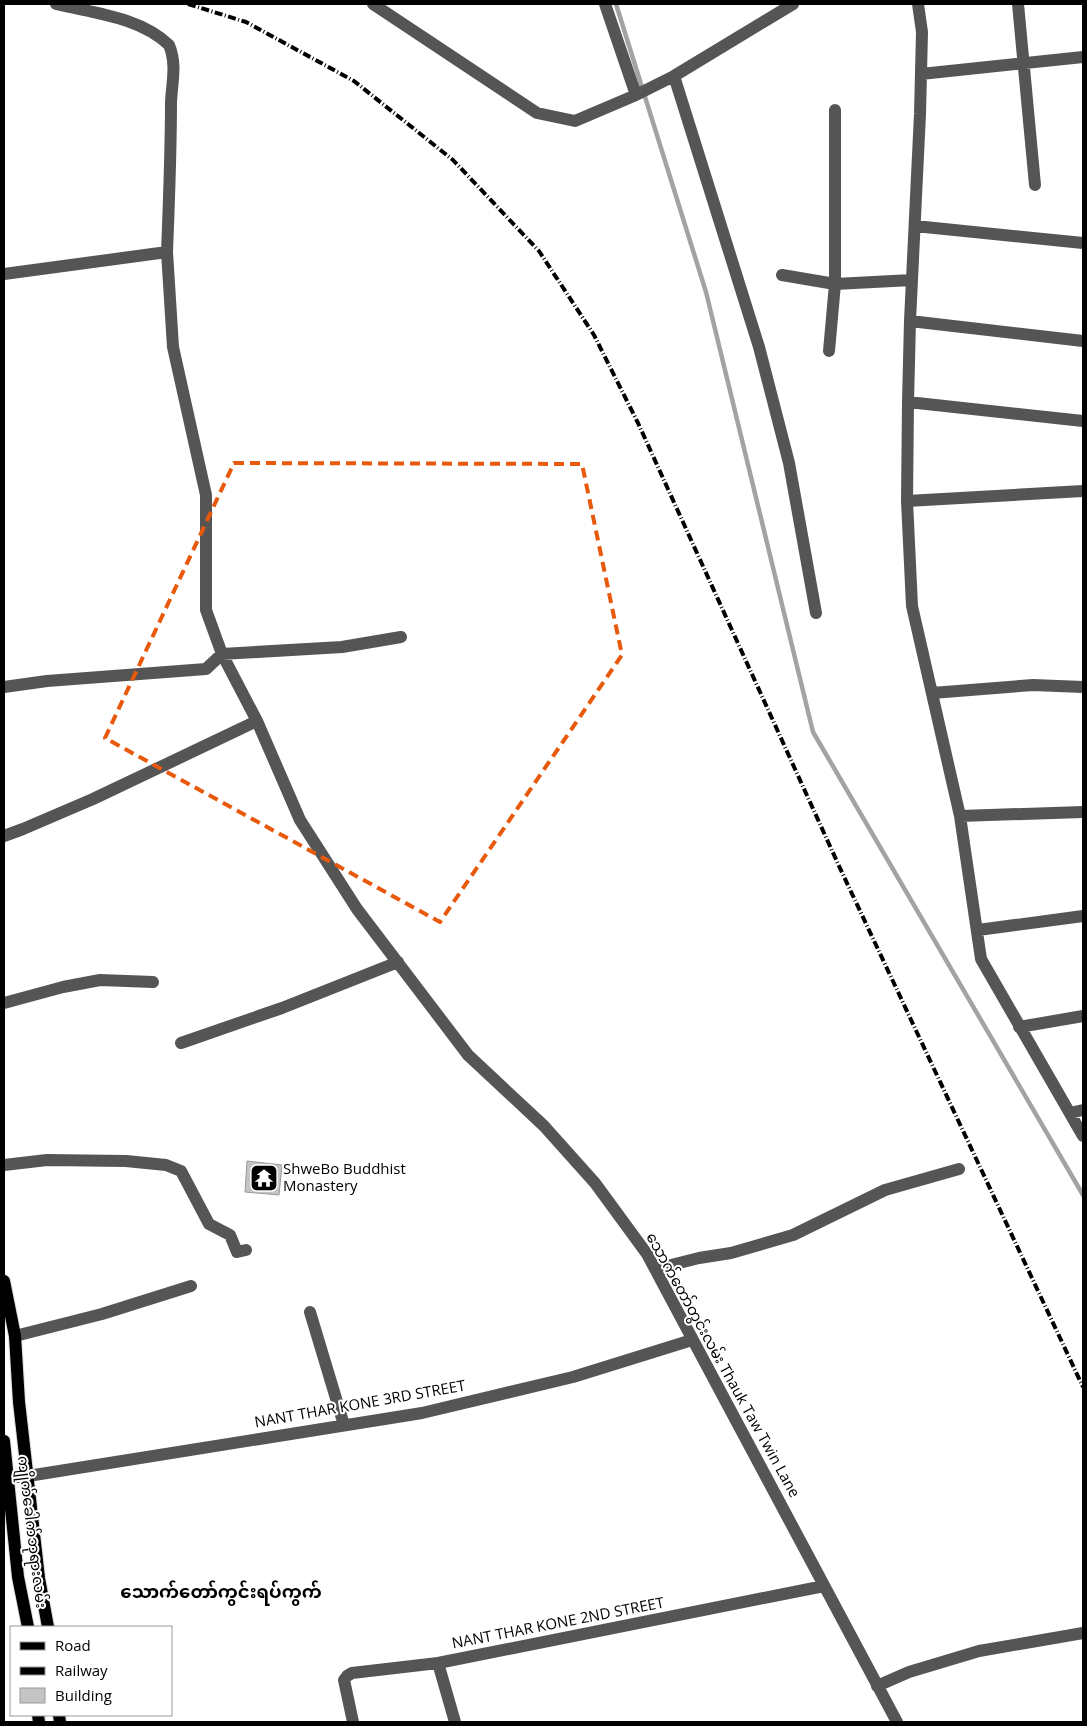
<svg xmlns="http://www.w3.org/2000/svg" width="1087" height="1726" font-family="'Open Sans','Noto Sans Myanmar',sans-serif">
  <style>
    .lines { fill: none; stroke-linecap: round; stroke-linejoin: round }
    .stream { stroke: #a3a3a3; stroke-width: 4.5 }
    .building { fill: #c4c4c4; stroke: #999 }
    .major-casing { stroke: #dbdbdb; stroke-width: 14 }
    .minor { stroke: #555; stroke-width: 12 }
    .major { stroke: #000; stroke-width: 12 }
    .rail { stroke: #000; stroke-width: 4; stroke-dasharray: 8 2.5 1 2.5; stroke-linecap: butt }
    .marked { fill: none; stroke: #e8590c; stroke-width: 4; stroke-dasharray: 10 6; stroke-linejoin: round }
    .labels { text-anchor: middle; stroke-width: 4; stroke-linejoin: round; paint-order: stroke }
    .poi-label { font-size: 15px; fill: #000; stroke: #fff; text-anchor: start }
    .street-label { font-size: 15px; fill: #000; stroke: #fff }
    .quarter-label { font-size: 18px; font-weight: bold; fill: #000; stroke: #fff }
  </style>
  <rect width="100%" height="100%" fill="#fff"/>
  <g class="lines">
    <path class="stream" d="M616,4L706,292L813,732L1083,1195"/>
  </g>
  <path class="building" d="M247,1161L282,1165L279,1195L245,1192Z"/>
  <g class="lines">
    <defs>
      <path id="major" d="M4,1281L15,1336L19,1402L39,1578L48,1627
        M4,1441L18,1577L28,1627
        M38,1715L39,1722
        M59,1715L60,1722"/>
    </defs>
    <use href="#major" class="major-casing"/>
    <path class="minor" d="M56,4C93,13 140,17 169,45C177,64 172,82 171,102C171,152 169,202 167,252
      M373,4L537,113L575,121L636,95L674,76L793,4
      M605,4L636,95
      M918,4L922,32L920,114L910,321L908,402L907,501L912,606L960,816L981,959L1083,1136
      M1018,4L1035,185
      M921,74L1083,57
      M674,76L759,347L789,463L816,613
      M915,226L1083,243
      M4,274L167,252L173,347L206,495V610L222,654L257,721L300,820L357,909L468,1055L544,1126L595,1183L647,1254L897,1722
      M782,275L835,284V110
      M910,321L1083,341
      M829,351L835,284L912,280
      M908,402L1083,421
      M907,501L1083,491
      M4,687L47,681L206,669L222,654L342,647L401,637
      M932,693L1033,685L1083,687
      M960,816L1083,812
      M4,836L23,829L93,799L257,721
      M978,930L1083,916
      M4,1003L63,987L100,980L153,982
      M1019,1027L1083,1016
      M181,1043L282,1008L398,962
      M1070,1113L1083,1110
      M4,1165L47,1160L126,1161L166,1165L181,1171L209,1224L230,1235L237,1252L246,1250
      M655,1269L699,1258L731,1253L793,1235L885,1190L959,1169
      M310,1312L344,1425
      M15,1336L102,1314L191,1286
      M8,1478L28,1476L422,1413L573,1377L692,1340
      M438,1663L455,1722
      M877,1686L909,1672L979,1651L1083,1633
      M353,1722L344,1680L347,1676L352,1673L438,1663L824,1586"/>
    <use href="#major" class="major"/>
    <path class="rail" d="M188,4L246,22L354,81L453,160L539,251L594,335L638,423L839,866L1083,1387"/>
  </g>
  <path class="marked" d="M234,463L582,464L622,655L440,922L105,738Z"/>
  <defs>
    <symbol id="temple-square" viewBox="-11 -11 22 22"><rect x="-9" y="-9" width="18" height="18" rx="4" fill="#000" stroke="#fff"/><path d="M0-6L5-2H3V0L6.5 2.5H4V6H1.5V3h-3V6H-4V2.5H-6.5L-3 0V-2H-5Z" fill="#fff"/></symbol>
  </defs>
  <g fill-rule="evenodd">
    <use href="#temple-square" x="248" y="1162" width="32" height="32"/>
  </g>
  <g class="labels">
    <g class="poi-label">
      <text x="283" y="1174">ShweBo Buddhist<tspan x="283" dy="17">Monastery</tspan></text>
    </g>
    <g class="street-label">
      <text transform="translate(723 1365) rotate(61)" y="5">သောက်တော်တွင်းလမ်း Thauk Taw Twin Lane</text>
      <text transform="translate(360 1404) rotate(-10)" y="5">NANT THAR KONE 3RD STREET</text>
      <text transform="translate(32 1532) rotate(83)" y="5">ကျိုက်ခေါက်ဘုရားလမ်း</text>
      <text transform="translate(558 1623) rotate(-11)" y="5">NANT THAR KONE 2ND STREET</text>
    </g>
    <g class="quarter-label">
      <text x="221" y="1598">သောက်တော်ကွင်းရပ်ကွက်</text>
    </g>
  </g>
  <rect width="1087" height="1726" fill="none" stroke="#000000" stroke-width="10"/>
  <rect x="10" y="1626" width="162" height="90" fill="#ffffff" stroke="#999999"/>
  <rect x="20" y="1642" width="25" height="8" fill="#000000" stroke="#999999"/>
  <text x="55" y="1651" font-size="15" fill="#000000">Road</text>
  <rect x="20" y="1667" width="25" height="8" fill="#000000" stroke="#999999"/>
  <text x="55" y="1676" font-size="15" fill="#000000">Railway</text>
  <rect x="20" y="1688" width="25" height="15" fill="#c4c4c4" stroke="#999999"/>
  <text x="55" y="1701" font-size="15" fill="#000000">Building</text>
</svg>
